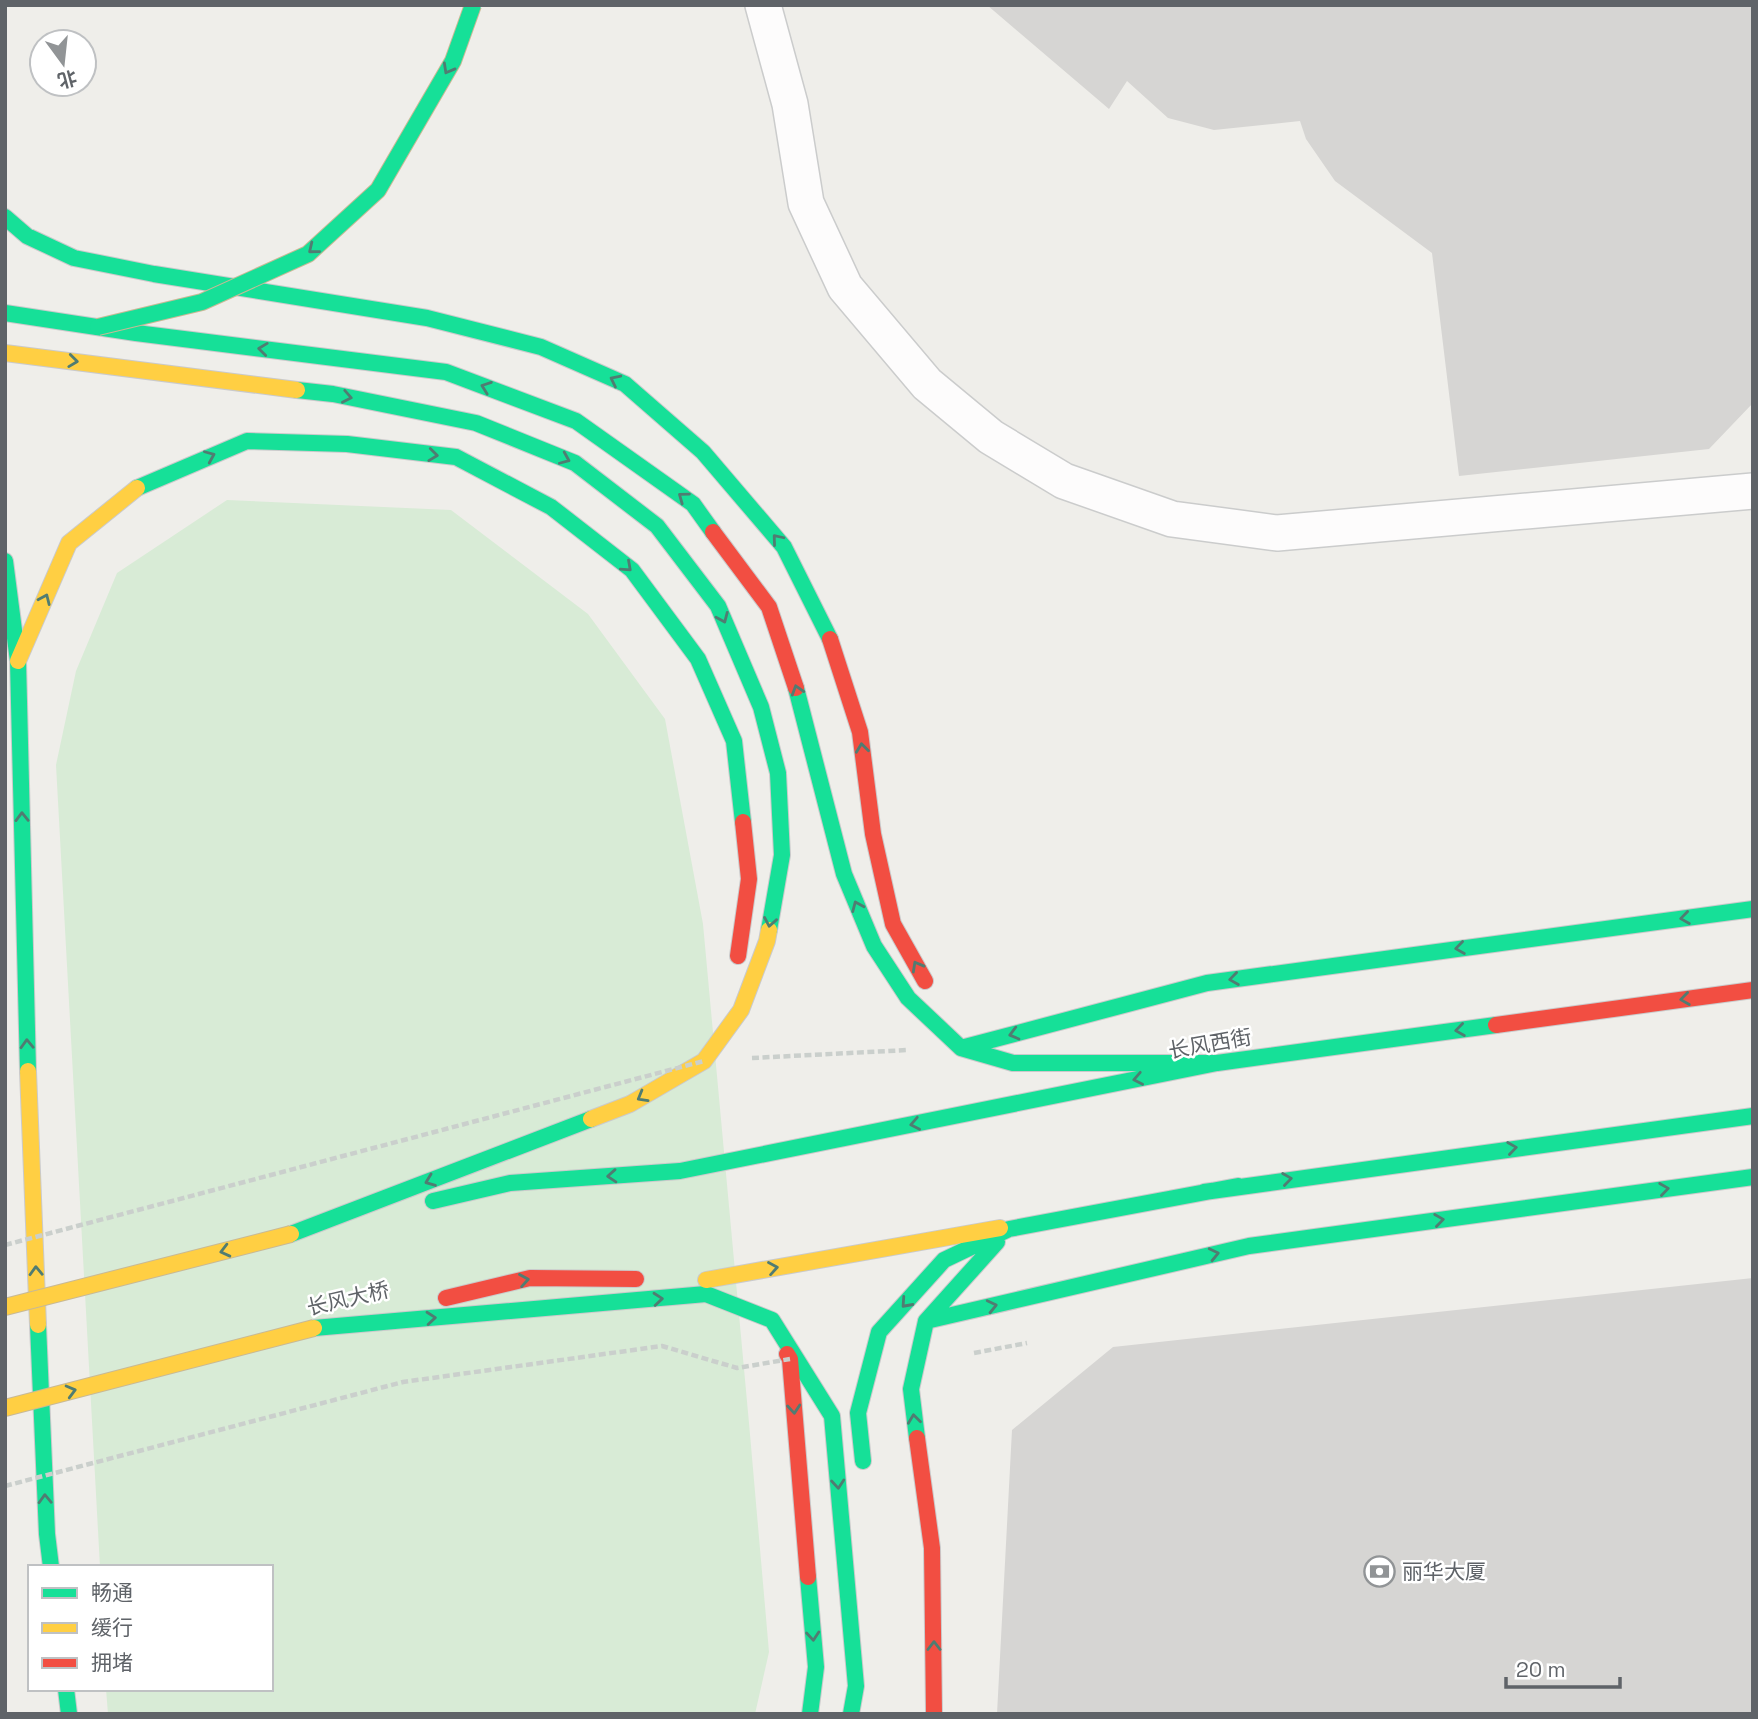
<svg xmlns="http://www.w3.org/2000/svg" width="1758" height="1719" font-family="'Space Grotesk','Noto Sans SC',sans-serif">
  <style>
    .green { fill: #d8ebd6 }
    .building { fill: #d6d5d3 }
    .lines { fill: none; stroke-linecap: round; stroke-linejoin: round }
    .street-casing { stroke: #cbcccc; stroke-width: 38 }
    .fast-casing { stroke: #cacacb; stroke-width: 18 }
    .slow-casing { stroke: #cacacb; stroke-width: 18 }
    .jam-casing { stroke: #cacacb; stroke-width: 18 }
    .path { stroke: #cacfcc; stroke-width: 4.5; stroke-dasharray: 7 3.5; stroke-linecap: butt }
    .street { stroke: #fdfcfc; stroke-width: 35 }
    .fast { stroke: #16e098; stroke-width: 16 }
    .slow { stroke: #ffcf43; stroke-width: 16 }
    .jam { stroke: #f24e42; stroke-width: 16 }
    .fast-bridge-casing { stroke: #c8b996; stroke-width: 18; stroke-linecap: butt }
    .slow-bridge-casing { stroke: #c8b996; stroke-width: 18; stroke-linecap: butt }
    .path-bridge { stroke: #cacfcc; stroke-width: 4.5; stroke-dasharray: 7 3.5; stroke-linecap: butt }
    .fast-bridge { stroke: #16e098; stroke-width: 16 }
    .slow-bridge { stroke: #ffcf43; stroke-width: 16 }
    .oneway { stroke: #507c72 }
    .labels { text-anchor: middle; stroke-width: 5; stroke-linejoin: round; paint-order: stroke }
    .street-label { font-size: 21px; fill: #5f6368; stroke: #fff }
    .poi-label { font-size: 21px; fill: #5f6368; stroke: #fff; text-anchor: start }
  </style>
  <rect width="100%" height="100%" fill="#efeeea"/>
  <path class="green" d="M227,500L451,510L588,614L665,719L703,924L749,1423L769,1652L755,1714H108L106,1689H271V1567H100L56,765L76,671L117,573Z"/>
  <path class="building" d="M987,5H1753V403L1709,449L1459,476L1432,253L1335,181L1306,139L1300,121L1214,130L1168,118L1127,81L1109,109Z
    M1753,1278V1714H997L1012,1430L1113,1347Z"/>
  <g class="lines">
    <defs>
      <path id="street" d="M763,5L790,104L806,203L845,287L927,384L991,437L1064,481L1172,519L1277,533L1753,491"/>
      <path id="fast" d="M5,217L27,236L74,258L154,274L427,318L541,347L625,384L703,452L784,547L830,639
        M5,313L136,333L446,372L576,421L693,504L713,532
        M297,390L333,394L476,423L575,463L657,526L718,606L761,707L778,773L782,855L769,930
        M137,488L247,441L347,444L456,457L551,507L632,570L698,659L734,741L743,822
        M5,561L18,661L28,1071
        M796,688L844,874L874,946L908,998L961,1048L1013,1063H1217
        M961,1048L1207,983L1753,909
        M680,1171L1217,1063L1496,1025
        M1204,1192L1753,1116
        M433,1201L510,1183L680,1171
        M291,1234L591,1119
        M926,1321L1249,1246L1753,1177
        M38,1325L47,1534L51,1567
        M314,1328L706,1294L772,1320L832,1416L856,1686L851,1714
        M917,1438L911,1389L926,1321L997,1242
        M863,1461L858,1413L879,1332L944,1260L1009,1229L1238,1186
        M808,1577L816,1667L810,1714
        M66,1689L69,1714"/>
      <path id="slow" d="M5,353L297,390
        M18,661L69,543L137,488
        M28,1071L38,1325
        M591,1119L630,1104L704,1061L741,1010L767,941L769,930
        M706,1280L1000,1228"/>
      <path id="jam" d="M713,532L769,607L796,688
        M830,639L860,732L873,834L893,924L925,981
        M738,956L749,879L743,822
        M1496,1025L1753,990
        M446,1298L530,1278L636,1279
        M787,1354L790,1359L808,1577
        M917,1438L932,1548L934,1714"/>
    </defs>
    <use href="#street" class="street-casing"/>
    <use href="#fast" class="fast-casing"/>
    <use href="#slow" class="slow-casing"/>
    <use href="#jam" class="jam-casing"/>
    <path class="path" d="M752,1058L908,1050
      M974,1353L1027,1343"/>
    <use href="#street" class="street"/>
    <use href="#fast" class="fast"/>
    <use href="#slow" class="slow"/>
    <use href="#jam" class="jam"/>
    <defs>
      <path id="fast-bridge" d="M98,327L202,302L308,254L378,190L453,61L473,5"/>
      <path id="slow-bridge" d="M5,1307L291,1234
        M5,1408L314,1328"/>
    </defs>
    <use href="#fast-bridge" class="fast-bridge-casing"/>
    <use href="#slow-bridge" class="slow-bridge-casing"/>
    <path class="path-bridge" d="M5,1245L704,1061
      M5,1486L403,1382L662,1346L737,1368L790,1359"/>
    <use href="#fast-bridge" class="fast-bridge"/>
    <use href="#slow-bridge" class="slow-bridge"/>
  </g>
  <defs><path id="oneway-chevron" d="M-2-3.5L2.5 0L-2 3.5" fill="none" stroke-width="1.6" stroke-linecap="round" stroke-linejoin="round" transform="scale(1.75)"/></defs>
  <g class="oneway">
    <use href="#oneway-chevron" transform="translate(448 69) rotate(119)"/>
    <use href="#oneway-chevron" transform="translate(313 249) rotate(141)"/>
    <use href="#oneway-chevron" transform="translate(263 349) rotate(-173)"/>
    <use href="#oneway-chevron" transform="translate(73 361) rotate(7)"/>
    <use href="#oneway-chevron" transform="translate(615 380) rotate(-154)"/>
    <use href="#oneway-chevron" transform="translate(486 387) rotate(-160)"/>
    <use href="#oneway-chevron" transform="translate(347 397) rotate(11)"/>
    <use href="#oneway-chevron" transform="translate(433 455) rotate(7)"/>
    <use href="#oneway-chevron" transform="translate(210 456) rotate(-23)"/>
    <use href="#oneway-chevron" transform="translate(565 459) rotate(23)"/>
    <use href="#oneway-chevron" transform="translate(683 497) rotate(-144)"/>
    <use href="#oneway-chevron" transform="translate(777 539) rotate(-130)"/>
    <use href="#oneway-chevron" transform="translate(627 567) rotate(42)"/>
    <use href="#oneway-chevron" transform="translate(45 599) rotate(-66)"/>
    <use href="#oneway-chevron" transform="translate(723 618) rotate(67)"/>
    <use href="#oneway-chevron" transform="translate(797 690) rotate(-107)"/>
    <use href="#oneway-chevron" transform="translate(862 748) rotate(-97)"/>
    <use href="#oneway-chevron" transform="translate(22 817) rotate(-91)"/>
    <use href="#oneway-chevron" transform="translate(857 906) rotate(-113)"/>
    <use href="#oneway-chevron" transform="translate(1685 918) rotate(172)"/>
    <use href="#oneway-chevron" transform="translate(770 922) rotate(100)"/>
    <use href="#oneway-chevron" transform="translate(1460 948) rotate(172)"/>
    <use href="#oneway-chevron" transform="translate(917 966) rotate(-119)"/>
    <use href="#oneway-chevron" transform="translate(1234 979) rotate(172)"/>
    <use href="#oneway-chevron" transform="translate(1685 999) rotate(172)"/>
    <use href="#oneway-chevron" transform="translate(1460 1030) rotate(172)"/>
    <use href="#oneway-chevron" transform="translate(1014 1034) rotate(165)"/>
    <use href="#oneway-chevron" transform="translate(27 1044) rotate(-92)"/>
    <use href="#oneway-chevron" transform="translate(1138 1079) rotate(169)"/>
    <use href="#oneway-chevron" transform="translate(642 1097) rotate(150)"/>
    <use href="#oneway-chevron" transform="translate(915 1124) rotate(169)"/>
    <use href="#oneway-chevron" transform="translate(1512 1148) rotate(-8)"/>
    <use href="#oneway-chevron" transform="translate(612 1176) rotate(176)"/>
    <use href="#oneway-chevron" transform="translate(1287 1179) rotate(-8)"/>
    <use href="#oneway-chevron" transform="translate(430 1181) rotate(159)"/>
    <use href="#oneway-chevron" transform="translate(1664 1189) rotate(-8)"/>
    <use href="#oneway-chevron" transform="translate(1439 1220) rotate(-8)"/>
    <use href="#oneway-chevron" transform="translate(225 1251) rotate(166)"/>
    <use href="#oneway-chevron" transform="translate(1214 1254) rotate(-13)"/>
    <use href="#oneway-chevron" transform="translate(773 1268) rotate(-10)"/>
    <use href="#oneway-chevron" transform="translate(36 1271) rotate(-92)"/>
    <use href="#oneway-chevron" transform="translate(524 1280) rotate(-10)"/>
    <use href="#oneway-chevron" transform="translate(658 1299) rotate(-5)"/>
    <use href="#oneway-chevron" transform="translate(906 1303) rotate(132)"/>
    <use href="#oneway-chevron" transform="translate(992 1306) rotate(-13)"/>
    <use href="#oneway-chevron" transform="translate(431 1318) rotate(-5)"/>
    <use href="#oneway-chevron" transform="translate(71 1391) rotate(-15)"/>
    <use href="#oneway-chevron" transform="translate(794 1409) rotate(85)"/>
    <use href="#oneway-chevron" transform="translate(914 1419) rotate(-97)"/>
    <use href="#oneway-chevron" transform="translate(838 1484) rotate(85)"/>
    <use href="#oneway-chevron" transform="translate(45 1499) rotate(-92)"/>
    <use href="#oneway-chevron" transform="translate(813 1636) rotate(85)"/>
    <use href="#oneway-chevron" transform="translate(934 1646) rotate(-90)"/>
  </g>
  <defs>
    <symbol id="bank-ring" viewBox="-11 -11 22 22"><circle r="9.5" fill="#fff" stroke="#919496" stroke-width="1.5"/><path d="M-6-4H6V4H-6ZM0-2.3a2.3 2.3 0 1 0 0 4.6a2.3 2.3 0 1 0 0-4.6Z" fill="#919496"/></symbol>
  </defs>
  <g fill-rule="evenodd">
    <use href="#bank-ring" x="1362" y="1554" width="35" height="35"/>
  </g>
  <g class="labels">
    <g class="street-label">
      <text transform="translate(1210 1044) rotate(-10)" y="7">长风西街</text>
      <text transform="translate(348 1299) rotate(-13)" y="7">长风大桥</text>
    </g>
    <g class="poi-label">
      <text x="1402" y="1579">丽华大厦</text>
    </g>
  </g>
  <rect width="1758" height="1719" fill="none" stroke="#5f6368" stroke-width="14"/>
  <rect x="28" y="1565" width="245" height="126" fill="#ffffff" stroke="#bfc1c3" stroke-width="2"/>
  <rect x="42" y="1588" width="35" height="10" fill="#16e098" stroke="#bfc1c3" stroke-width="2"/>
  <text x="91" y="1600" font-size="21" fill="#5f6368">畅通</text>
  <rect x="42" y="1623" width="35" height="10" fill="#ffcf43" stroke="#bfc1c3" stroke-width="2"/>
  <text x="91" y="1635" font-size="21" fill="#5f6368">缓行</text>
  <rect x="42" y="1658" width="35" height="10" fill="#f24e42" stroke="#bfc1c3" stroke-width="2"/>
  <text x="91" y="1670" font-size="21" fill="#5f6368">拥堵</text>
  <g transform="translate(63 63) rotate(165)"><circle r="33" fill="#ffffff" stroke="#bfc1c3" stroke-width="2"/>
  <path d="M0-5L12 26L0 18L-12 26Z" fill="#919496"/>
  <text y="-10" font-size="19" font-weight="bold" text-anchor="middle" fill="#5f6368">北</text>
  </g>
  <path d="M1506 1677v10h114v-10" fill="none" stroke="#5f6368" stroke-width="3.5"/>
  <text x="1516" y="1677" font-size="21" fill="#5f6368" stroke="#ffffff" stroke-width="5" paint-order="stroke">20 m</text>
</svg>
